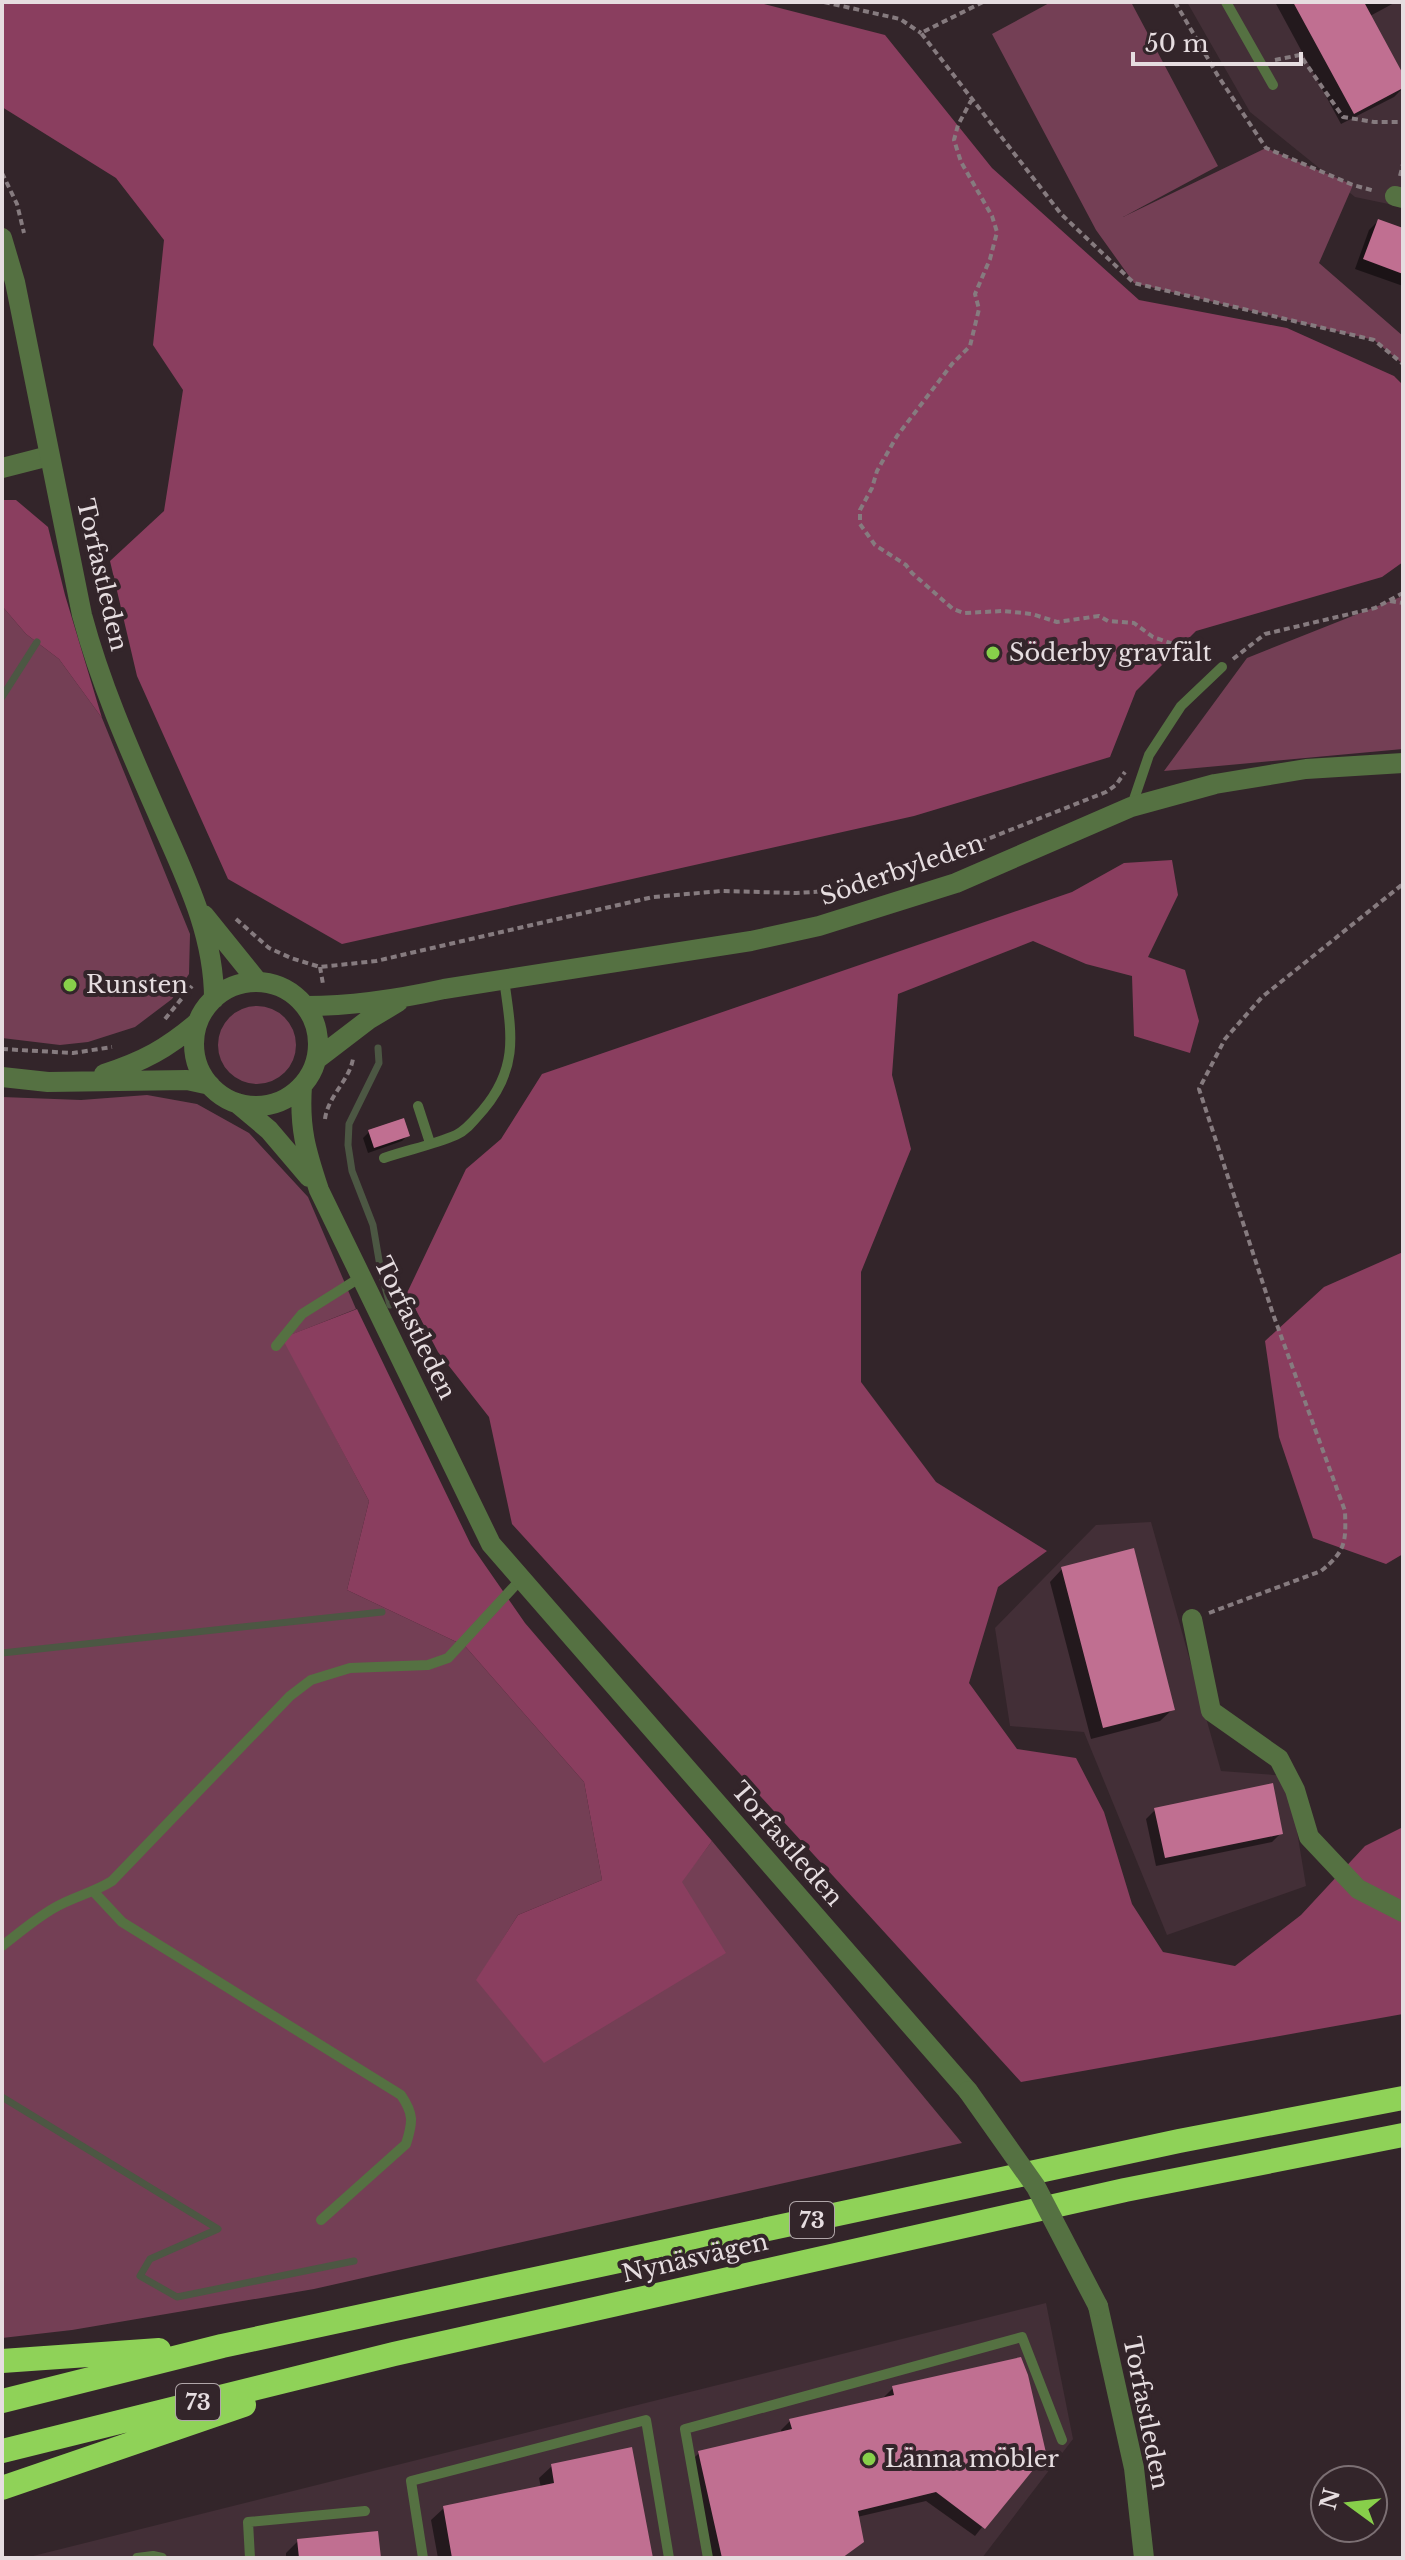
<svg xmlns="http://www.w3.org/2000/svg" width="1405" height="2560" font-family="'Libre Baskerville',serif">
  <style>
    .built { fill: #432f37 }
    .green { fill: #743f55 }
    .forest { fill: #8a3e5f }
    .shadow { fill: #0007 }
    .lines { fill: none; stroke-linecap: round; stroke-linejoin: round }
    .stream { stroke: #4c5743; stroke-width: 7 }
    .building { fill: #c06f91 }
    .path { stroke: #867b7f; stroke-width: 4; stroke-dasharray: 6 4; stroke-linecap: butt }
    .service { stroke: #557142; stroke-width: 10 }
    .minor { stroke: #557142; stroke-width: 20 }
    .tertiary { stroke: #557142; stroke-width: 20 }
    .motorway { stroke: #8fd258; stroke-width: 24 }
    .tertiary-bridge { stroke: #557142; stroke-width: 20 }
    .poi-dot { fill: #87cf4a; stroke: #33252a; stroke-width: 3 }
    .labels { text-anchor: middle; stroke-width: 8; stroke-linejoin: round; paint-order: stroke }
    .shield { fill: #33252a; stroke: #b0a6a9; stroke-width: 2 }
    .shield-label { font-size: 22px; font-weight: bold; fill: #e6dde0 }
    .street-label { font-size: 24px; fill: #e6dde0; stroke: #33252a }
    .poi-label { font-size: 24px; fill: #e6dde0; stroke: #33252a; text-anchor: start }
  </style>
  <rect width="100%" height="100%" fill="#33252a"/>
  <path class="built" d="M1187,2H1403V207L1355,197L1250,112Z
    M1151,1522L1221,1771L1288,1776L1306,1886L1167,1935L1084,1732L1010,1726L995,1628L1096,1525Z
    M1046,2303L1073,2439L982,2558H25Z"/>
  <path class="green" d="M1051,2H1131L1218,166L1123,217L1266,148L1353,185L1319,263L1403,336V364L1374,340L1134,283L1096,230L992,34Z
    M1403,596V749L1164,771L1247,658Z
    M2,606L26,634L59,659L102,718L190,934L189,974L172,999L135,1027L88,1042L60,1045L2,1038Z
    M218 1045a39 39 0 1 1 78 0a39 39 0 1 1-78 0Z
    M147,1095L197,1104L249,1133L308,1197L356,1309L283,1338L369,1501L347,1590L465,1646L584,1782L602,1880L518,1915L477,1980L544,2062L712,1841L962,2143L314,2289L72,2330L2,2338V1097L81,1100Z"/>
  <path class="forest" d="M2,2H756L885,35L992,168L1139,300L1287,328L1394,376L1403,385V562L1382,577L1196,631L1136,691L1110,757L914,816L342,944L228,879L137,676L110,561L164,511L183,390L153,345L164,240L116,178L2,107Z
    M2,500H16L48,527L65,595L102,718L59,659L26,634L2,606Z
    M1172,860L1178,895L1148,957L1185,970L1199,1021L1190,1053L1134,1036L1132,976L1086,964L1033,941L898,994L892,1075L911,1149L861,1272V1382L936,1482L1047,1551L998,1587L969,1683L1017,1749L1076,1758L1104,1812L1132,1904L1163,1952L1235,1966L1301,1915L1365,1846L1403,1827V2014L1021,2082L512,1524L489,1417L438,1352L407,1293L466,1169L501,1139L542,1074L1072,892L1124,863Z
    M1403,1252V1554L1386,1564L1313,1538L1279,1437L1265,1341L1324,1287Z
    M357,1309L471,1545L525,1623L712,1841L682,1882L726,1953L544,2063L476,1980L518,1915L602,1880L584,1782L465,1646L347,1590L369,1501L282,1338Z"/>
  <path class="shadow" d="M1275,2H1396L1370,16L1403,78V88L1394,97L1341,124Z
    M1378,221L1403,230V286L1355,269L1369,230Z
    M369,1132L408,1135L402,1141L368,1153L363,1138Z
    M1062,1569L1173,1709L1160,1721L1091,1739L1050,1582Z
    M1155,1810L1281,1833L1272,1842L1156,1866L1146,1819Z
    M893,2388L1045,2456L1035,2465L1030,2467L975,2536L926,2501L857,2517L862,2541L842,2558H712L690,2462L699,2453L782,2434L781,2430L790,2421L884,2397Z
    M552,2466L651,2558H438L431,2520L444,2508L541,2488L539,2478Z
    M298,2541L379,2558H286V2553Z"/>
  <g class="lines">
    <path class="stream" d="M2,697L37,642
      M378,1048L379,1063L349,1124L348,1145L352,1171L373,1225L381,1272L390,1305
      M2,1653L382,1612
      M2,2097L218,2229L150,2259L140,2276L177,2297L354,2261"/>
  </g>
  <path class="building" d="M1293,2H1364L1403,74V88L1354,114Z
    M1378,219L1403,228V274L1363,259Z
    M404,1118L410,1136L374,1148L368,1130Z
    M1134,1548L1175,1710L1103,1728L1061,1567Z
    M1273,1783L1283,1834L1165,1858L1154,1808Z
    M1021,2357L1028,2375L1047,2457L1030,2461L1033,2470L985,2529L936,2492L858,2511L864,2542L842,2558H722L698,2451L792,2429L789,2419L894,2395L892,2386Z
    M632,2447L653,2558H452L443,2506L554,2483L551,2464Z
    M378,2531L381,2558H299L297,2539Z"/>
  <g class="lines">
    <path class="path" d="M824,2L900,19L921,33
      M983,2L921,33L1061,214L1134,283L1374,340L1403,364
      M1175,2L1218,76L1266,148L1353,185L1375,191
      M1275,60L1300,55L1343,117L1374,122H1403
      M972,99L958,125L954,140L961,162L992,216L997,232L990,259L975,294L979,309L970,346L952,364L897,436L877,471L872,488L860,510V524L875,545L906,565L912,573L953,609L964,613L1003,611L1032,614L1057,622L1099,616L1108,621L1134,623L1153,637L1211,657
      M2,173L17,204L24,233
      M1400,176L1403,164
      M1390,601L1403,603
      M1233,659L1265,634L1375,608L1403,593
      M869,886L1106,792L1116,785L1125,772
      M236,919L269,948L291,958L320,967L376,961L653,897L721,891L796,893L861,889
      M320,967L323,984
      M165,1019L192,986
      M2,1049L73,1053L112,1047
      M325,1119C328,1096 349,1081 353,1059
      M1209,1613L1321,1571C1346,1551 1346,1542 1345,1511L1273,1314L1199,1089L1225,1039L1262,997L1403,884"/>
    <path class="service" d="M1226,2L1273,85
      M1132,805L1149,755L1181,706L1222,667
      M418,1106L430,1143
      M384,1158C407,1150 433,1145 456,1135C467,1130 475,1119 483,1110C520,1066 511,1031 504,979
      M276,1346L302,1314L361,1277
      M94,1892L122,1922L401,2095C414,2114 413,2122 406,2144L321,2220
      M2,1946C19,1933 35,1919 54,1908C72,1897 93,1893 112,1881L290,1696L311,1680L350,1668L428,1665L448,1658L521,1579
      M137,2558L153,2556L162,2558
      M250,2558L248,2522L365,2511
      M423,2558L411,2481L646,2420L669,2558
      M708,2558L685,2429L1022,2337L1062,2440"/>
    <path class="minor" d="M1395,196L1403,198
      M2,468L49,456
      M1192,1619L1211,1711L1279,1759L1295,1790L1309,1837L1358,1889L1403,1912"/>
    <path class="tertiary" d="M2,238L15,282L82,615C101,686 130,751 159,817C185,876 214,933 214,999
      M204,915L258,982
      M194 1044a62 62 0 1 1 124 0a62 62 0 1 1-124 0Z
      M306,1006C352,1006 399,999 444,989L751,941L819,926L956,883L1131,807L1215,784L1306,769L1403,763
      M317,1059L368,1020L398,1002
      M104,1074C144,1061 166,1049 198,1022
      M2,1077L48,1082L187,1080L210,1085
      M302,1086C299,1128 306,1151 319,1190L491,1544L968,2091
      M237,1103L269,1130L309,1177
      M1098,2306L1134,2468L1144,2558"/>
    <path class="motorway" d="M2,2361L159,2350
      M2,2401L222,2346L1179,2141L1403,2098
      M2,2451L394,2354L1125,2190L1403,2135
      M2,2488L244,2405"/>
    <path class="tertiary-bridge" d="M968,2091L1036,2187L1098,2306"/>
  </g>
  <g class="poi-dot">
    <circle cx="993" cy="653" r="8"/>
    <circle cx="70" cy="985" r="8"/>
    <circle cx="869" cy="2459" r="8"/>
  </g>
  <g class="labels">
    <g class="shield">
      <rect x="790" y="2202" width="44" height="36" rx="6"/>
      <rect x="176" y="2384" width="44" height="36" rx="6"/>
    </g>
    <g class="shield-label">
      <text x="812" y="2228">73</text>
      <text x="198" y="2410">73</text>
    </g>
    <g class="street-label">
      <text transform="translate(102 575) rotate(77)" y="8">Torfastleden</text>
      <text transform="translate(902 870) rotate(-19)" y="8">Söderbyleden</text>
      <text transform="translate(415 1328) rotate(64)" y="8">Torfastleden</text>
      <text transform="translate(787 1844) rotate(49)" y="8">Torfastleden</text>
      <text transform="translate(695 2258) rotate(-13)" y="8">Nynäsvägen</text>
      <text transform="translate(1146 2413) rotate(79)" y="8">Torfastleden</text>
    </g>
    <g class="poi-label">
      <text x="1009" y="661">Söderby gravfält</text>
      <text x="86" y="993">Runsten</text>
      <text x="885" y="2467">Länna möbler</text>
    </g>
  </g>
  <rect width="1405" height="2560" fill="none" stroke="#e6dde0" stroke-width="8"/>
  <g transform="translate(1349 2504) rotate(285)"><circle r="38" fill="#33252a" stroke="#7b6f73" stroke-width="2"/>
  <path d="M0-6L14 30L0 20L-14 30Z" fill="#87cf4a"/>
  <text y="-12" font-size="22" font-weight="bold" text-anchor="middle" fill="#e6dde0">N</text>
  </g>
  <path d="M1133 52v12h168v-12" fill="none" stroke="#e6dde0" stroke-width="4"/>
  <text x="1145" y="52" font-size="24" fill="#e6dde0" stroke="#33252a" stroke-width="6" paint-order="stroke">50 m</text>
</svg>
